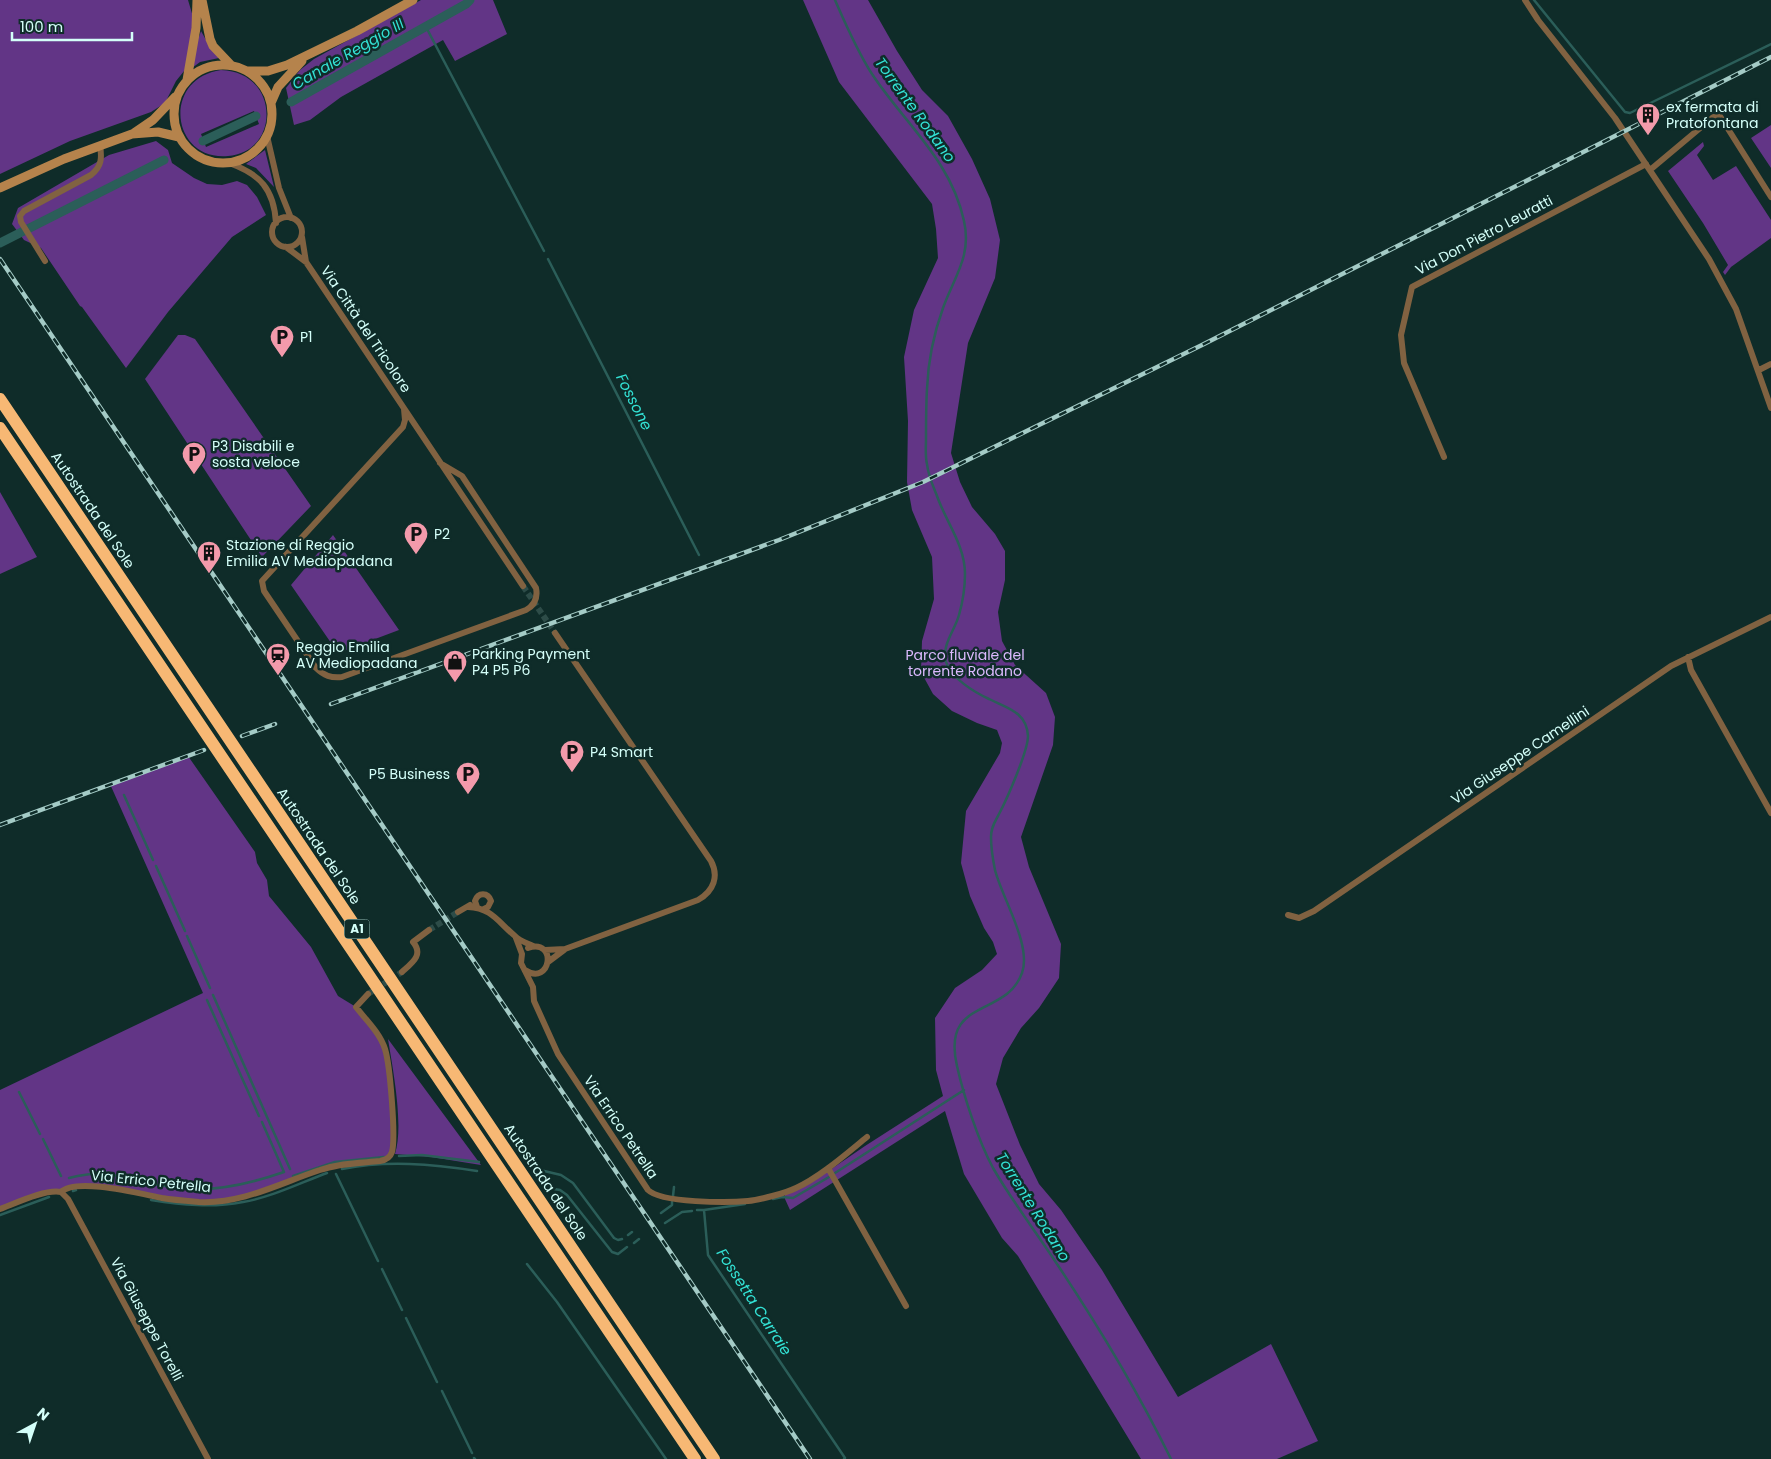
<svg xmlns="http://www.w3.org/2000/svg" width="1771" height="1459" font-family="Poppins,sans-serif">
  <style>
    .green { fill: #623586; fill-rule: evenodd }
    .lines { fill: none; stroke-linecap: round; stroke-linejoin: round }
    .stream { stroke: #2b5e59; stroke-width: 2.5 }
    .canal { stroke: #2b5e59; stroke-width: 9 }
    .street-tunnel { stroke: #2d4c48; stroke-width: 6; stroke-dasharray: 6 3; stroke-linecap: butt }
    .street { stroke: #816241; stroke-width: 6 }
    .secondary { stroke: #b5834c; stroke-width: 9 }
    .highway { stroke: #f7b874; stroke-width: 12 }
    .rail-casing { stroke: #a4cbc6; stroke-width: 4.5 }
    .rail { stroke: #0f2c29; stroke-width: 2.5; stroke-dasharray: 8; stroke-linecap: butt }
    .labels { text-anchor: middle; stroke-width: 5; stroke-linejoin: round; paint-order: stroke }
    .shield { fill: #0f2c29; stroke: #99c0bb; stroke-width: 1 }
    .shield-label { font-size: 12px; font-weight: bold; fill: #d4fff9 }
    .poi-label { font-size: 14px; fill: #d4fff9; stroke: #0f2c29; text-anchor: start }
    .street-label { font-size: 14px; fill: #d4fff9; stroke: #0f2c29 }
    .park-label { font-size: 14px; fill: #dbb9fe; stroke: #0f2c29 }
    .water-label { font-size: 15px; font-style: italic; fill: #33e2d5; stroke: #0f2c29 }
  </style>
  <rect width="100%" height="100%" fill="#0f2c29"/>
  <path class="green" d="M0,0H188L199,37L201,31L211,49L219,58L200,62L192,68L193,60L176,81L165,103L151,112L70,141L0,174Z
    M421,0H493L507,34L455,61L443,40L341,97L310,120L294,125L286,88L300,70L314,59Z
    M803,0H868L897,51L922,90L948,116L972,159L990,199L1000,240L995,278L968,343L951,453L960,482L972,507L995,534L1005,551V580L998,612L1002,641L1015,665L1046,693L1055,717L1053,745L1021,837L1029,867L1061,944L1059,978L1039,1008L1021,1028L1003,1058L996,1084L1020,1145L1039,1184L1061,1210L1102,1270L1178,1397L1271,1344L1318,1441L1277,1459H1141L1018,1256L1002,1238L964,1174L945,1111L790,1210L785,1199V1194L830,1170L865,1146L943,1096L936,1070L935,1018L955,988L982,970L997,954L993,942L984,928L970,896L961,863L966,811L1000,753L1002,743L997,730L977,723L952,711L933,694L921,672L922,641L934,599L932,557L912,510L907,482L908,421L904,357L914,310L938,258L936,229L932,204L839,82Z
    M221,70C280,72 281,152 228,156C171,161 161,79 221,70ZM254,111L259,124L206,147L201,134Z
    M1771,125V168L1751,138Z
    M156,141L168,150L172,163L194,178L207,184L222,185L237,181L247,185L257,197L266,215L232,237L168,312L126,368L82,307L80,306L41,248L24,240L12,224L18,208L109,155Z
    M1703,142L1704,146L1697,155L1713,180L1736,166L1771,220V238L1731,267L1725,275L1723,272L1728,265L1703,223L1668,171Z
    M265,150L274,187L256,168L246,164Z
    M178,335H185L195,339L311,506L262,557L145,379Z
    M0,492L37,557L0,574Z
    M333,535L399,630L338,653L291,585Z
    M188,756L255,852L257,863L267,880L269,896L311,947L338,996L356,1007L385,1048L393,1131L389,1157L345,1164L254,1194L201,1202L111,1188L72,1187L0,1209V1090L203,993L110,784Z
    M388,1039L481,1165L431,1157L395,1154C404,1126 393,1070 388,1039Z"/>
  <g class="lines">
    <path class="stream" d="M835,0C846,25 857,51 872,74C905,124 951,160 964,221C972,256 954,277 943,308C934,333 928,363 927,389C926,406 926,423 926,439C926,447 925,456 927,464C928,475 933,486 937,496C946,522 965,545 965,574C965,587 963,601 959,615C955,630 941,646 946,662C951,678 974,692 989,699C1007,708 1027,712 1028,736C1028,751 1007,799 999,814C995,822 991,827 991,837C991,847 993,860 995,870C1002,898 1032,945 1022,973C1006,1018 941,997 957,1066C964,1097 978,1140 993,1168C1011,1199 1033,1228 1053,1258C1096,1322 1137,1390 1171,1459
      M1534,0L1625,112L1630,113L1771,44
      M426,27L544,251
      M548,259L699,555
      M124,795L153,860
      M156,866L185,931
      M187,936L210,988
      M213,995L290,1169
      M207,1000L259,1116
      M19,1092L40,1134
      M43,1139L61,1176
      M399,1156L422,1155L479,1162
      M342,1169C387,1160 432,1164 477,1171
      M540,1170L561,1175L573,1183L614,1238L618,1240L622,1239
      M835,1173L964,1090
      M336,1174L378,1261
      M293,1176L335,1162L384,1157
      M69,1178C81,1175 94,1172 107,1174C117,1175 127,1179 136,1181C155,1185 175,1188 194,1189C224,1190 255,1182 284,1172L262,1122
      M554,1189L560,1190L567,1195L612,1252L618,1254L627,1247
      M73,1191L76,1190
      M673,1196L674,1187
      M773,1199L782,1197L793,1198L829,1177
      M151,1200C182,1205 212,1208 243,1202C272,1197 300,1183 327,1173
      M745,1204L704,1210L708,1255L845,1458L844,1459
      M697,1210H704
      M661,1213L672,1205V1202
      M0,1215L49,1197
      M665,1223L682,1212L692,1211
      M628,1235L632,1232
      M634,1243L639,1239
      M527,1264L557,1302L666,1459
      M382,1269L402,1310
      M406,1318L437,1382
      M442,1391L472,1453
      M474,1458L475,1459"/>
    <path class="canal" d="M291,102L466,4L470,0
      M203,141L256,116
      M0,243L164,160"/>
    <path class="street-tunnel" d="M523,586L555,633
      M429,930L458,912
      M368,994L402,972"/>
    <path class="street" d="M1525,0L1538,20L1615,118L1709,259L1736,309L1771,408
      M267,136L279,188L291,218
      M229,163C260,174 274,189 276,223
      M1650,170L1718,113L1771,197
      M272 232a15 15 0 1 1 30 0a15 15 0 1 1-30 0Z
      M302,237L306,262
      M286,247L306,262L523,586
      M45,261L21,222L20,216L24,211L91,175C102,166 102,158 100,145
      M1759,370L1771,364
      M404,409L405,420L403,427L262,581L264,591L316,668C324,676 331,678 342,677L526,610C535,605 538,598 536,588L462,476L440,463
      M1444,457L1404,363L1401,335L1412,287L1646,164
      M1688,657L1691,670L1771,813
      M468,907C492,908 498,922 515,936C520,941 527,943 533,946
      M477,907L475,901C478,892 488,892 491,901L488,907L484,909
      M458,912L470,905
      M1288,915L1299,918L1314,911L1671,666L1771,617
      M516,938L522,954L521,963L533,987L534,1001L558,1054L648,1190C661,1203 728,1203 748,1201C759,1200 786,1193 796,1188C820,1177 846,1154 867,1137
      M545,950L565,949L698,900C714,891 719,876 711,861L555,633
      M548,962L564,950
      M525,970C551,987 558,938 528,948
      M402,972C412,963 424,955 413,942L429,930
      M828,1168L906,1306
      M61,1192L68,1199L208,1459
      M0,1209C16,1203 45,1189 61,1192C76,1177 141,1194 162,1198C174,1200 187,1201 199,1202C243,1204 280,1183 320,1170C340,1163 360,1163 380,1161C386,1160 390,1158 392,1152C396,1137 390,1065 385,1049C380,1033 366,1020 356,1007L368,994"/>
    <path class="secondary" d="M202,0L210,39L213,46L231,65
      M174 114a49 49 0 1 1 98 0a49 49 0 1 1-98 0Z
      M247,71H268L287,65L357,31L413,0
      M187,80L196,28L197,0
      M271,103L278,87L302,61
      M134,133L153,120L175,97
      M0,188L64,159L132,134L158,132L179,137"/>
    <path class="highway" d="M0,399L714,1459
      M0,428L695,1459"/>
    <defs>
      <path id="rail" d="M0,259L810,1459
        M331,704L779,540L923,482L1202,345L1771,57
        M242,736L275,724
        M0,825L204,750"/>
    </defs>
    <use href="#rail" class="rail-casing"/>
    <use href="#rail" class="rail"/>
  </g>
  <defs>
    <symbol id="building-pin" viewBox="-11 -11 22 30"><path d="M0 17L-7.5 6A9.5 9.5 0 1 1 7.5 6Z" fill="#f39aab" stroke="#0f2c29"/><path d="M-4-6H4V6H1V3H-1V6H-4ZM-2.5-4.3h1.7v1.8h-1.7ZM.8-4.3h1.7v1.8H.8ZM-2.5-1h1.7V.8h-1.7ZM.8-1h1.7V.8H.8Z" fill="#111"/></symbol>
    <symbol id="parking-pin" viewBox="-11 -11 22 30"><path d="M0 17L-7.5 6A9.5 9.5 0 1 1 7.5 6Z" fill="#f39aab" stroke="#0f2c29"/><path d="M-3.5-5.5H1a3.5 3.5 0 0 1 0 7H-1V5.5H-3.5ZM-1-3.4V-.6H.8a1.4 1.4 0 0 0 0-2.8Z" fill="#111"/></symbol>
    <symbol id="station-pin" viewBox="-11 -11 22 30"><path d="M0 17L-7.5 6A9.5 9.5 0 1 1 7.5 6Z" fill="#f39aab" stroke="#0f2c29"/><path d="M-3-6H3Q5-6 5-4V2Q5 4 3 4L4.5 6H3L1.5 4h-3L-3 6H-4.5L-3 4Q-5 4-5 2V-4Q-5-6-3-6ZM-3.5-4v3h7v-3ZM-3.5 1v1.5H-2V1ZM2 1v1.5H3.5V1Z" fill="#111"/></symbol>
    <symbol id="shop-pin" viewBox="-11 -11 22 30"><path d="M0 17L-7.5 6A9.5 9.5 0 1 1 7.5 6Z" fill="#f39aab" stroke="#0f2c29"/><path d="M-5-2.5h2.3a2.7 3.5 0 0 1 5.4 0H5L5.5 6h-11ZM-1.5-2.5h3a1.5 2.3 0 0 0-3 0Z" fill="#111"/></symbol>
  </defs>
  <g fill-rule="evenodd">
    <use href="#building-pin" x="1634" y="101" width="28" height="38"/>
    <use href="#parking-pin" x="268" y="323" width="28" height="38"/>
    <use href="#parking-pin" x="180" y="440" width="28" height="38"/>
    <use href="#parking-pin" x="402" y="520" width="28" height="38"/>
    <use href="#building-pin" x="195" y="539" width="28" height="38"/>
    <use href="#station-pin" x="264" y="641" width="28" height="38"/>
    <use href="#shop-pin" x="441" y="648" width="28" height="38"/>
    <use href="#parking-pin" x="558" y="738" width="28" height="38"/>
    <use href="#parking-pin" x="454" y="760" width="28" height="38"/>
  </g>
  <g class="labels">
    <rect class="shield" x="344.5" y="919.5" width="25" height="19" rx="4"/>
    <g class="shield-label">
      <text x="357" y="933">A1</text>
    </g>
    <g class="poi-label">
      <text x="1666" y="112">ex fermata di<tspan x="1666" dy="16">Pratofontana</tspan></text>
      <text x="300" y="342">P1</text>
      <text x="212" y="451">P3 Disabili e<tspan x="212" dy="16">sosta veloce</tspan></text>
      <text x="434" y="539">P2</text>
      <text x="226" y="550">Stazione di Reggio<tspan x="226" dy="16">Emilia AV Mediopadana</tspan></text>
      <text x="296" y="652">Reggio Emilia<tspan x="296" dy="16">AV Mediopadana</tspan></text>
      <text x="472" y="659">Parking Payment<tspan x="472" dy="16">P4 P5 P6</tspan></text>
      <text x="590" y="757">P4 Smart</text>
      <text x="450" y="779" text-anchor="end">P5 Business</text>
    </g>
    <g class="street-label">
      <text transform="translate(1484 235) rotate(-28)" y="5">Via Don Pietro Leuratti</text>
      <text transform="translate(366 329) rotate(56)" y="5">Via Città del Tricolore</text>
      <text transform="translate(93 510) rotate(56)" y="5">Autostrada del Sole</text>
      <text transform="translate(1520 755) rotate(-34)" y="5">Via Giuseppe Camellini</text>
      <text transform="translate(319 846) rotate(56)" y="5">Autostrada del Sole</text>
      <text transform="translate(621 1127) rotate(56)" y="5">Via Errico Petrella</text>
      <text transform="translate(151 1181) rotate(6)" y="5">Via Errico Petrella</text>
      <text transform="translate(546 1182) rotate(56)" y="5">Autostrada del Sole</text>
      <text transform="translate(147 1319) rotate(62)" y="5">Via Giuseppe Torelli</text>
    </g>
    <g class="park-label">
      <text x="965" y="660">Parco fluviale del<tspan x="965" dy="16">torrente Rodano</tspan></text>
    </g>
    <g class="water-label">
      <text transform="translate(348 54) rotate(-30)" y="5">Canale Reggio III</text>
      <text transform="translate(915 110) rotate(54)" y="5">Torrente Rodano</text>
      <text transform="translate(634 402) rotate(63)" y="5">Fossone</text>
      <text transform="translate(1033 1207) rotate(58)" y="5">Torrente Rodano</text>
      <text transform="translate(754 1302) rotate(57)" y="5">Fossetta Carraie</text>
    </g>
  </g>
  <g transform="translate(35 1424) rotate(40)" stroke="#0f2c29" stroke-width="4" paint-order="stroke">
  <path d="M0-4L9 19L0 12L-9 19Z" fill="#d4fff9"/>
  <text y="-8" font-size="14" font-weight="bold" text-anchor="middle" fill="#d4fff9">N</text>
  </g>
  <path d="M12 32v8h120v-8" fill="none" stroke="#d4fff9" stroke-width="2.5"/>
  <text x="20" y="32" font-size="15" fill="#d4fff9" stroke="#0f2c29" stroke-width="4" paint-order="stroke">100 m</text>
</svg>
